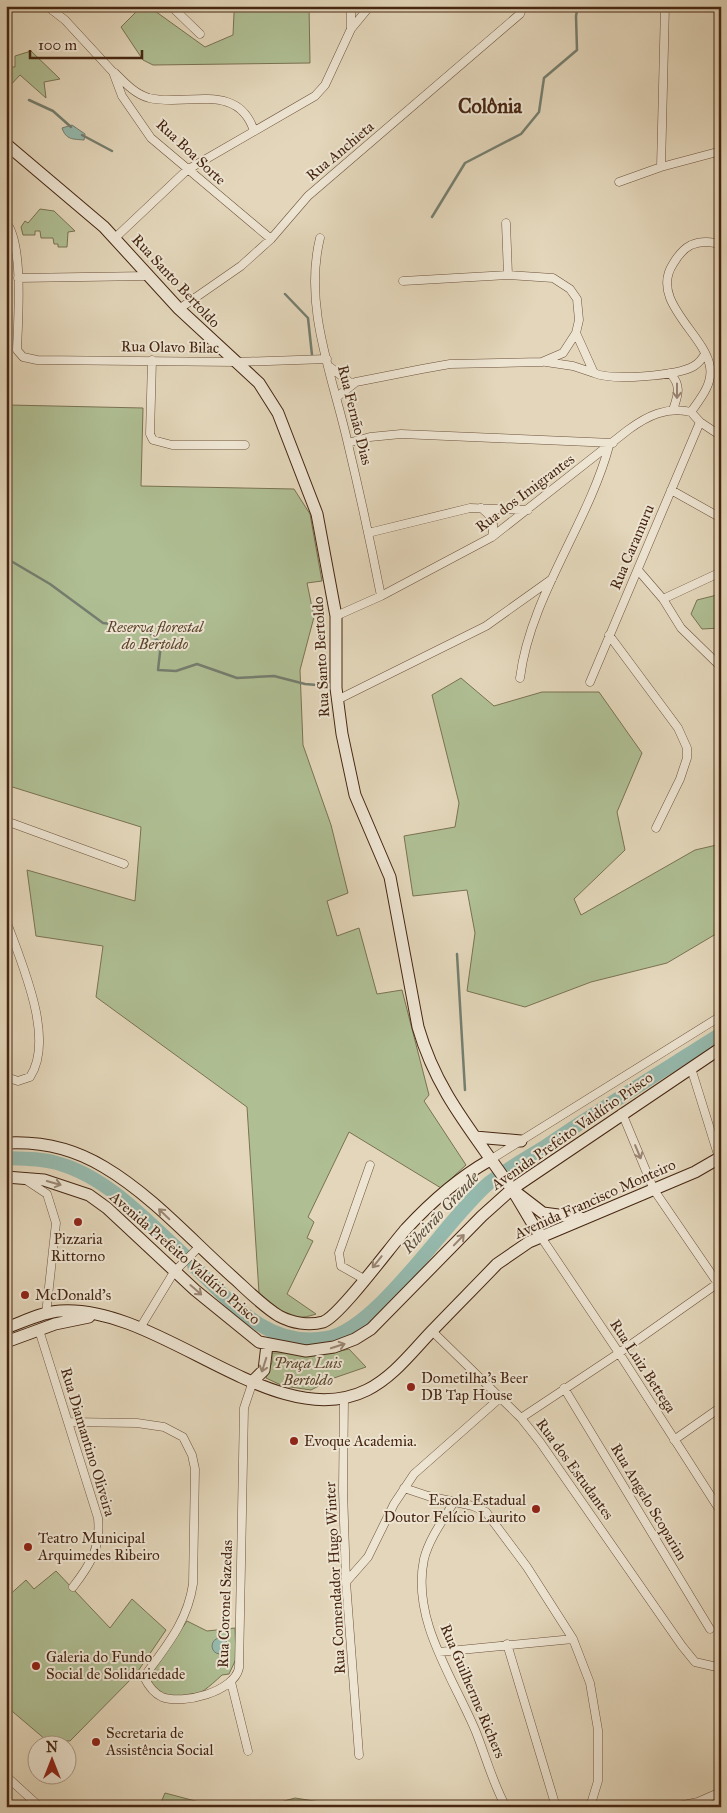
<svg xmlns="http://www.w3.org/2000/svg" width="727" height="1813" font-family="'IM FELL Great Primer',serif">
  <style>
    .green { fill: #afbe93; stroke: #7a7252 }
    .water { fill: #95b9ad; stroke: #757e6f }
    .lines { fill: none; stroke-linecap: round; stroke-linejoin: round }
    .stream { stroke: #757e6f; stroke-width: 2.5 }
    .river { stroke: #95b9ad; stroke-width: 14 }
    .street-casing { stroke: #6d523b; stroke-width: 9 }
    .secondary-casing { stroke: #462611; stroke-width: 13 }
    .street { stroke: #ede4d2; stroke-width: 8 }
    .secondary { stroke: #ede4d2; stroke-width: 11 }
    .oneway { stroke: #9a8572 }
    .poi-dot { fill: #8f2418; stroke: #ede4d2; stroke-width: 2 }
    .labels { text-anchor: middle; stroke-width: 4; stroke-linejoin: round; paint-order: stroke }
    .street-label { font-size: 15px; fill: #462611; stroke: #ede4d2 }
    .park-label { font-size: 15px; font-style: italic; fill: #5b442b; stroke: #ede4d2 }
    .poi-label { font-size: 15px; fill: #462611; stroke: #ede4d2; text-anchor: start }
    .water-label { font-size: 16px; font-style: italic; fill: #5a4b38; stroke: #ede4d2 }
    .district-label { font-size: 20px; font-weight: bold; fill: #462611; stroke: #ede4d2 }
  </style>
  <rect width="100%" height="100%" fill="#e3d6ba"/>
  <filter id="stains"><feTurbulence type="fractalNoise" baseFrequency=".004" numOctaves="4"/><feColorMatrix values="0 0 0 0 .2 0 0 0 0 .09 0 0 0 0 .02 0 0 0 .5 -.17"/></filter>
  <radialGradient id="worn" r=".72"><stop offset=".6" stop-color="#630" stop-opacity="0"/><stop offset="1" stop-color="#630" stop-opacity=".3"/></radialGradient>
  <path class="green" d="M142,6H148L205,47L233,35L234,13L241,6H309L310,63L153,65L143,60L121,27Z
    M31,51L60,79L44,82L46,98L20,75L6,90V67H15V56Z
    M40,209L54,211L75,231L68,232L67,247H58V244H54L53,238H41L40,231H35V235H23L21,227L25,221L28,223Z
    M6,382L11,384L9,405L143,408L141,486L294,489L310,514L322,581L307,583L314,617L300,670L303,745L331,825L348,893L327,901L337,936L359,928L377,994L402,990L429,1095L424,1101L466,1165L441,1188L349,1132L308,1217L314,1222L307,1238L313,1241L287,1294L316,1314C288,1324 279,1310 259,1293L247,1107L96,997L103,946L36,936L27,870L135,901L141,827L6,785Z
    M721,594V628L702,629L691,614L697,600Z
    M461,678L494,706L542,692H599L642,753L617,812L625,850L574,899L581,915L695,850L721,844V931L667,963L591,982L525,1007L467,991L475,933L467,890L413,896L404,836L455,827L459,803L432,695Z
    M349,1349L366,1367L334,1378L311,1390L283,1386L266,1378L272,1362V1353L336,1352Z
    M56,1571L110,1628L132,1599L166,1630L136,1674L70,1741L46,1740L6,1706V1598L26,1580L34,1589Z
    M187,1621L207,1631L235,1628L236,1659L229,1674L222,1675C195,1700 187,1704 152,1689L148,1677Z
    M165,1793L218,1807H159Z
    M295,1798L333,1804L337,1807H262Z"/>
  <path class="water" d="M72,125L85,134L84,140C73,139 66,140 62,128Z
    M212 1646a8 8 0 1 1 16 0a8 8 0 1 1-16 0Z"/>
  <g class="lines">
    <path class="stream" d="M29,100L53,111L71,127
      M82,135L112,151
      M432,217L465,163L521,134L539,112L544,78L577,50L576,16L578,6
      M285,294L308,318L312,355
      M6,534L11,561L50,584L103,623L145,628L161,644L158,670L176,671L197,664L237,678L274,676L305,684L329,686
      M457,954L465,1090"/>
    <path class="river" d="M6,1158C24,1159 43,1158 60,1164C108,1178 148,1222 184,1255
      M194,1266C232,1303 268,1349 327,1338C379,1328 447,1218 489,1183C505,1170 525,1159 543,1148C601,1108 661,1072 721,1034"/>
    <defs>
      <path id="street" d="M47,6L65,20L113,72L122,96L151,138L271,239
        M171,6L200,34
        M351,29V6
        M115,73C125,83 135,94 149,98C186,107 238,81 254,131
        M661,167L721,151
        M619,182L661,167L665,6
        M6,222C24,244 18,320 17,350L23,357L37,360L236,362L327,359
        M506,223L508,275
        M115,238L187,170L315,96L325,85L351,29L370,6
        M320,238C303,307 333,377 348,444C360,494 371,545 381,596
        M18,278L148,276
        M179,309L241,266L271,239L308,196L520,14L523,6
        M576,333L594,373C612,381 677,376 694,366C699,363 702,359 705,354
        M152,360L150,434L153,440L172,445H245
        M546,362L573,366L594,373
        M330,367L352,384
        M670,373C682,386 678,395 673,410
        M337,397L356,382L422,369L450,364L542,362L563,353L576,333L579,320L577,299L570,289L553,278L508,275L403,281
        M691,412C700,399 713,384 710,367C705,334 649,301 673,264C677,257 683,249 691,245C700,241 712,241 721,245
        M348,443L370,437L401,434L613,443
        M671,490L721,518
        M481,508C493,517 495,522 492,537
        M368,533L470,508L528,510
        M638,570L663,599L681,628L721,667
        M663,599L721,572
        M336,616L381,596L492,537L628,430C647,416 667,406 691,412L700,422L721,436
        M609,635L678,728L687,748V758L680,779L656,828
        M520,678C530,597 588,524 609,446
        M590,682L700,422
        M337,700L486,626L552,579
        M6,821L124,864
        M6,920C20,960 56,1038 30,1077L18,1081L6,1077
        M691,1068L720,1161
        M622,1113L654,1190L721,1288
        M490,1160L721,1016
        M26,1180L47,1194L56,1223L46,1314
        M541,1237L619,1353L721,1512
        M364,1279L341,1266L339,1253L370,1165
        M140,1328L174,1272L199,1247
        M39,1330L98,1518C101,1548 90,1565 73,1587
        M432,1331L521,1418L540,1442L682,1646L695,1662L721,1668
        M564,1388L710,1629
        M344,1399L343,1490L346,1582L359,1755
        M521,1418L619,1353L721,1281
        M68,1422L137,1423L164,1427L183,1437L192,1455L195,1469L193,1584C187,1623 166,1646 144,1677C148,1685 153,1693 162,1697C183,1705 234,1692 239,1668L244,1408L253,1381
        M674,1440L721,1407
        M404,1488L428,1496L473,1506L486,1512L527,1567L573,1639L590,1683L598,1730V1781L590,1807
        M454,1502C443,1520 429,1539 424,1559C411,1620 454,1679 476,1732C486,1757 493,1784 506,1807
        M346,1582L368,1557L394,1504L414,1474L500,1398
        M507,1644L556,1807
        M439,1652L573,1639
        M231,1682L248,1751
        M6,1776L40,1807
        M674,1807L698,1802L721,1792"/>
      <path id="secondary" d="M6,144L104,227L179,309L259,383L278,413L317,514L336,616V688L342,734L355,795L390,877L418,1027C437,1093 473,1132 511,1188C521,1203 530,1221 541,1237
        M475,1137L521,1141
        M6,1143C42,1141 73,1148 104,1167C153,1196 193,1242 236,1280C249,1292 264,1307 279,1316C292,1323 309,1326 323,1322C339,1317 391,1246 406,1229C431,1202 458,1178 490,1160
        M6,1177L44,1180L89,1195L107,1208L195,1290L259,1342L306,1351L334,1347L355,1339L371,1329L482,1216L512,1189L721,1048
        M517,1193L543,1213L581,1218
        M6,1328C23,1322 42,1312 60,1311C160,1304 275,1436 367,1390C393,1377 411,1353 431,1332C453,1309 475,1287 497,1264L529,1242L695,1172L721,1157
        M6,1342L55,1324L89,1317
        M253,1381L264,1370L267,1345"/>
    </defs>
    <use href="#street" class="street-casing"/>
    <use href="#secondary" class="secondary-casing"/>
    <use href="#street" class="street"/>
    <use href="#secondary" class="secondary"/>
  </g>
  <defs><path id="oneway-shaft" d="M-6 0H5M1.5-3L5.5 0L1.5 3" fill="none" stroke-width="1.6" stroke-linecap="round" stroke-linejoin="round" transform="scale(1.25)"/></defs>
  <g class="oneway">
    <use href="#oneway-shaft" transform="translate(677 391) rotate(90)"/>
    <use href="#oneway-shaft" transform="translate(638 1152) rotate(67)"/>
    <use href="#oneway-shaft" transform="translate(54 1183) rotate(16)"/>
    <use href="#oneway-shaft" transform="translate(164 1214) rotate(-136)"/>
    <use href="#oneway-shaft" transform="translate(459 1240) rotate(-46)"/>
    <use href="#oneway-shaft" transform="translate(377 1262) rotate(129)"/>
    <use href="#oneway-shaft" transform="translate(196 1290) rotate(41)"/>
    <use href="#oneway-shaft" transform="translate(338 1346) rotate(-18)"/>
    <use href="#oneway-shaft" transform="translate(264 1365) rotate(108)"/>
  </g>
  <g class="poi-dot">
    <circle cx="78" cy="1222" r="5"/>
    <circle cx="25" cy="1295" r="5"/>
    <circle cx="411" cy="1387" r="5"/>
    <circle cx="294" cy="1441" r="5"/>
    <circle cx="536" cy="1509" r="5"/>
    <circle cx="28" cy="1547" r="5"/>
    <circle cx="36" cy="1666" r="5"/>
    <circle cx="96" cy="1742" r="5"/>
  </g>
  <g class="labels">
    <g class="street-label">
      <text transform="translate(340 151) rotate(-40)" y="5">Rua Anchieta</text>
      <text transform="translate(191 152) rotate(43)" y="5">Rua Boa Sorte</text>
      <text transform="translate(176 281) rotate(47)" y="5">Rua Santo Bertoldo</text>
      <text transform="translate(170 347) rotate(1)" y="5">Rua Olavo Bilac</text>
      <text transform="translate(355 415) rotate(76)" y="5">Rua Fernão Dias</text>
      <text transform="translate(525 493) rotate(-37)" y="5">Rua dos Imigrantes</text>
      <text transform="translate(632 547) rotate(-67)" y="5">Rua Caramuru</text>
      <text transform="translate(321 657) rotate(-93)" y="5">Rua Santo Bertoldo</text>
      <text transform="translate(572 1131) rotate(-35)" y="5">Avenida Prefeito Valdírio Prisco</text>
      <text transform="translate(595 1199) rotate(-24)" y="5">Avenida Francisco Monteiro</text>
      <text transform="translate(185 1258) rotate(41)" y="5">Avenida Prefeito Valdírio Prisco</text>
      <text transform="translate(643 1366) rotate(57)" y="5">Rua Luiz Bettega</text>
      <text transform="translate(88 1442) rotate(73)" y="5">Rua Diamantino Oliveira</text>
      <text transform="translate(575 1469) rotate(54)" y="5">Rua dos Estudantes</text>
      <text transform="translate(649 1502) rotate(59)" y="5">Rua Angelo Scoparim</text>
      <text transform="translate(335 1578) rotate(-93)" y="5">Rua Comendador Hugo Winter</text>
      <text transform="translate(225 1604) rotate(-88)" y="5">Rua Coronel Sazedas</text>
      <text transform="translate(473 1691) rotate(67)" y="5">Rua Guilherme Richers</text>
    </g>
    <g class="park-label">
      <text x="155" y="632">Reserva florestal<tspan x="155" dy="17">do Bertoldo</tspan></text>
      <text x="308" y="1368">Praça Luis<tspan x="308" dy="17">Bertoldo</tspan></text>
    </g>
    <g class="poi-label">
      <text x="78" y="1244" text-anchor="middle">Pizzaria<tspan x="78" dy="17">Rittorno</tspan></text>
      <text x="35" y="1300">McDonald's</text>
      <text x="421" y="1383">Dometilha's Beer<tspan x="421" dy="17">DB Tap House</tspan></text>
      <text x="304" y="1446">Evoque Academia.</text>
      <text x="526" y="1505" text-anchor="end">Escola Estadual<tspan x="526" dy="17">Doutor Felício Laurito</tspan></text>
      <text x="38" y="1543">Teatro Municipal<tspan x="38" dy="17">Arquimedes Ribeiro</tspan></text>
      <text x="46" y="1662">Galeria do Fundo<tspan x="46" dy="17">Social de Solidariedade</tspan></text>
      <text x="106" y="1738">Secretaria de<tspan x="106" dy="17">Assistência Social</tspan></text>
    </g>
    <g class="water-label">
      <text transform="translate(440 1212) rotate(-47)" y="6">Ribeirão Grande</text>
    </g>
    <g class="district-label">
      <text x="490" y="113">Colônia</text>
    </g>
  </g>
  <rect width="727" height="1813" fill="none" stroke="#e3d6ba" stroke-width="25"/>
  <rect x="8" y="8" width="712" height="1798" fill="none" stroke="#462611" stroke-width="2.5"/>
  <rect x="12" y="12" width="702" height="1788" fill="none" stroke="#462611"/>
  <g transform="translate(52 1760)"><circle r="24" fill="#ede4d2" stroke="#aa9885"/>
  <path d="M0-4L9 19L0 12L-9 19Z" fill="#8f2418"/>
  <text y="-8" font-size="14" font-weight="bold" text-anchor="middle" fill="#462611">N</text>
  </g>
  <path d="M30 50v8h112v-8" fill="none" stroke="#462611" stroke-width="2.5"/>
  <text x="38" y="50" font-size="15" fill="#462611" stroke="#ede4d2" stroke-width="4" paint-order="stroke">100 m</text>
  <rect width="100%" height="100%" filter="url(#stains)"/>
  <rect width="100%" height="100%" fill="url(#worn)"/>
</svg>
